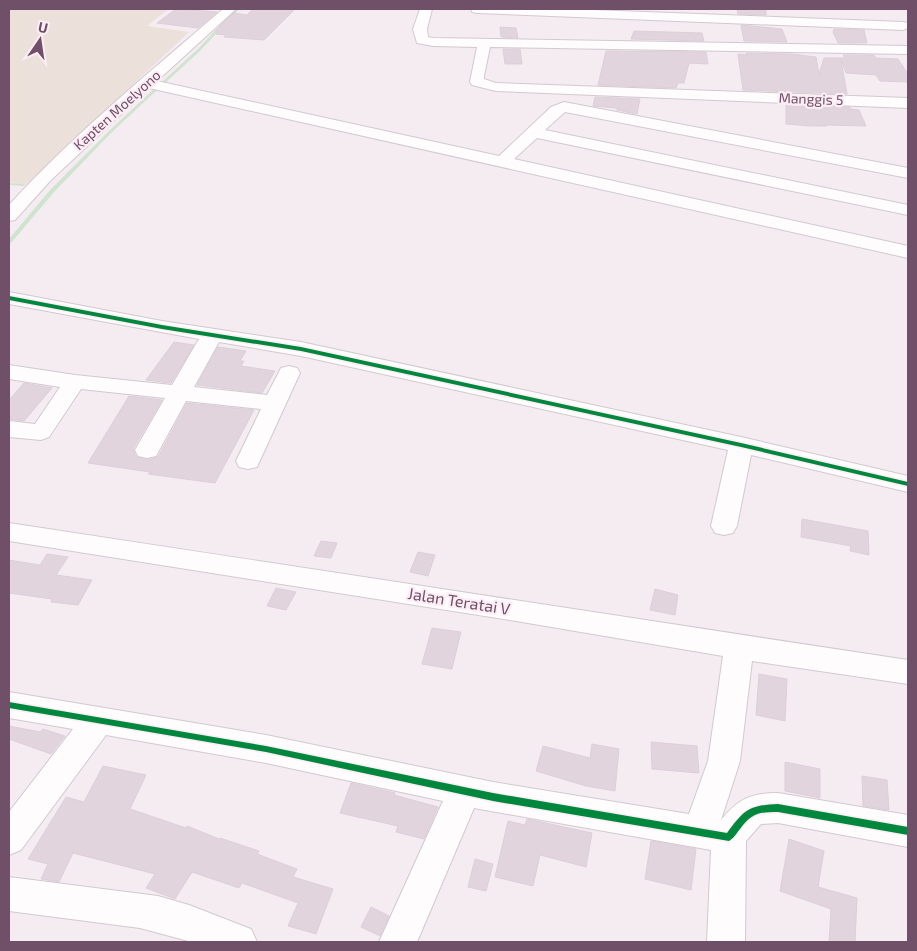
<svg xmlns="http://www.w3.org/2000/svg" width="917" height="951" font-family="'Exo 2',sans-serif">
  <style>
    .green { fill: #ece0da }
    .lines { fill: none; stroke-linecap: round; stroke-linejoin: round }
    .stream { fill: #cfe4cf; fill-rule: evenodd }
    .building { fill: #e1d4dd; stroke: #ddcfd9 }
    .minor-casing { stroke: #d2c9cf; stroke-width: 2 }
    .minor { fill: #fefcfd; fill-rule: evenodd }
    .cycleway-casing { stroke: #fdeef5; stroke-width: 3 }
    .cycleway { fill: #00873e; fill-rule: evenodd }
    .labels { text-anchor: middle; stroke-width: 4.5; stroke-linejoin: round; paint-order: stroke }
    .far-street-label { font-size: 14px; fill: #704f68; stroke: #fdeef5 }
    .street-label { font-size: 16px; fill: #704f68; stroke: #fdeef5 }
  </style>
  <rect width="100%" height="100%" fill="#f5ecf1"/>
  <path class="green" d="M9,9H168L147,26L189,32L26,185L9,182Z"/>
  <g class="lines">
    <path class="stream" d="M235,9H239L200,51L165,83H163V81L198,49Z
      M154,89L157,90L112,132L55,191L11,243H9V239L51,189L110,130Z
      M9,183L23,184L25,185L23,186L9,185Z"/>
  </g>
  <path class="building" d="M176,9H180L217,12L198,28L157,23Z
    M253,9H295L264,40L224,37L226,35L216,34L219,31H215L234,13L247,15Z
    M737,9H766V15L738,14Z
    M741,25L782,29L787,42L744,41Z
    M500,27L516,28L518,38L501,37Z
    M834,29L864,30L867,43H838L833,32Z
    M634,31L702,33L704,41L631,39Z
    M503,49H520L522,64H505Z
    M606,51L706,52L708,64L689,63L684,83H678L676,88L598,85Z
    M746,53L792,54L816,57L819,74L824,58H845L843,55H874L876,58L898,59L908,74V82L880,81L876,75L846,73L841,60L847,94L743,90L738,54L747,55Z
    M595,97L640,99L637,114L617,110L616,108L593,106Z
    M786,105L850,107V109L859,110L866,126L826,125L827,126H811L786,124Z
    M174,342L194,345L171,383L146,380Z
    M218,347L246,351L240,361H244L241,366L275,371L262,393L197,385Z
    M24,383L52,388L24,421L9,419V400Z
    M129,396L162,400L133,449L136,457L147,460L158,457L187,403L254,410L215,483L148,474L150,472L88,463Z
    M802,519L868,531L869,555L850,551L851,546L801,537Z
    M321,541L337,543L331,558L314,556Z
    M418,552L435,555L428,576L410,572Z
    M47,554L68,557L56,575L92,580L78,605L51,602L52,599L9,593V560L40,565Z
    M276,588L296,592L286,610L267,606Z
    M655,589L678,595L675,615L650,610Z
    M432,628L461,632L452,669L422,664Z
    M759,674L787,679L785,721L756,715Z
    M9,726L40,732L43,729L65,736L51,754L9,739Z
    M651,742L697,746L699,773L652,769Z
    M592,744L619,749L615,791L586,786L536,771L543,746L590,758Z
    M785,762L820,769V798L785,791Z
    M103,766L146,775L130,809L186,828L187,826L219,839L220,838L259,851L257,854L297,869L293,877L333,889L316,934L288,926L298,903L242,883L239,888L192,872L175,899L146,888L155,874L73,853L59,882L41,879L48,864L28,859L66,797L84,802Z
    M862,776L887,780L889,810L863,806Z
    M351,783L395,793L394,795L438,807L424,839L396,832L398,826L340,813Z
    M527,819L592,833L586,867L540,855L533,886L495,877L508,821L525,825Z
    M789,839L824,851L818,887L857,898L855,942H829L831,909L780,891Z
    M651,841L696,849L691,890L645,879Z
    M475,859L493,864L486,891L468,887Z
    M371,907L389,916L380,936L361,927Z"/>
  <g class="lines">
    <defs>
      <path id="minor" d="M223,9H236L157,81L499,156L551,107L564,102L908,168V178L565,112L545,130L908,205V215L537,138L514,159L908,246V258L149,88L50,181L15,220L9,221V205C74,134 150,72 223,9Z
        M420,9H432L427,29L428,37L433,38L908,46V54L490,47L484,76V79L496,83L908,98V108L496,91L472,85L470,82L477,47L433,46L417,43L413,29Z
        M471,9H567L903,22L908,23V28L903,30L477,13L472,12Z
        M9,292L162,321L301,342L741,437L908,476V492L751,455L737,526L733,533L724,535L715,533L711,526L728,450L301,356L219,342L194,387L267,395L281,368L289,366L297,368L300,373L257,467L248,469L239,467L236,461L261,409L186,401L156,456L147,458L138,456L135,450L165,398L81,389L49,437L41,440L9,437V421L35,424L60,387L9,379V365L75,375L172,385L199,339L9,304Z
        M9,523C309,568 608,615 908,660V684L752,661L740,761L721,820C738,799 751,793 778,793L908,815V847L778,823L761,824L746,841L745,942H707L711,850L474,808L417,942H379L443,801L266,763L106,735L21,850L9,855V812L73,729L9,718V692L266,735L493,782L689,814L708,761L723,656L516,621L9,541Z
        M9,877L158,896L189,905L251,929L257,942H192L140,928L9,911Z"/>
    </defs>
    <use href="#minor" class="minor-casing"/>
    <use href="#minor" class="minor"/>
    <defs>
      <path id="cycleway" d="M9,296L162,325L301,347L741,443L908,482V486L741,447L301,351L162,329L9,300Z
        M9,702L266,746L493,793L727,833C744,810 749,805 778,804L908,827V835L778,812C759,812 752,813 740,829C736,834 734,838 729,841L493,801L266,752L9,708Z"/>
    </defs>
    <use href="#cycleway" class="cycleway-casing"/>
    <use href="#cycleway" class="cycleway"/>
  </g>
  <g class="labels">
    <g class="far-street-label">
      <text transform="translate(811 99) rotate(2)" y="5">Manggis 5</text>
      <text transform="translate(117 110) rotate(-42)" y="5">Kapten Moelyono</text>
    </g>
    <g class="street-label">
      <text transform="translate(459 601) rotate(9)" y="6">Jalan Teratai V</text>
    </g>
  </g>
  <rect width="917" height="951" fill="none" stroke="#704f68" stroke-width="20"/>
  <g transform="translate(40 40) rotate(13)" stroke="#fdeef5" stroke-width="4" paint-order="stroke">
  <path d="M0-4L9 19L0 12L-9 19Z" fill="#704f68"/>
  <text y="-8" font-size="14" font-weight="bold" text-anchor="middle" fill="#704f68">U</text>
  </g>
</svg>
